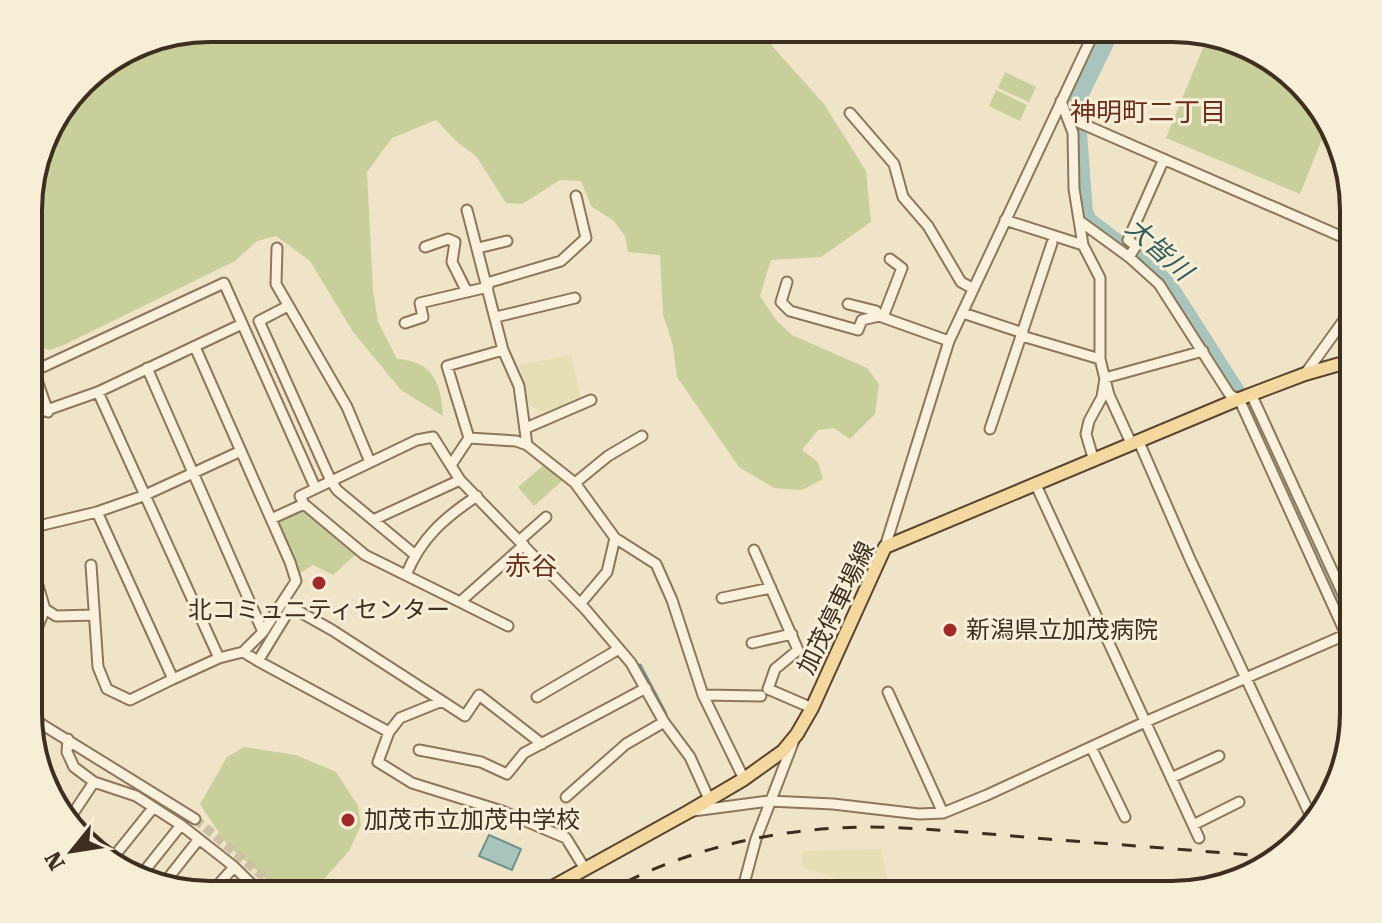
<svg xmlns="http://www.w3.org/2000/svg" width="1382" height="923" font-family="'Roboto Serif','Noto Sans JP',serif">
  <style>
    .farmland { fill: #e6deb5 }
    .green { fill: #c9cf9b }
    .water { fill: #a9c4bc; stroke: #6f938a; stroke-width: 2 }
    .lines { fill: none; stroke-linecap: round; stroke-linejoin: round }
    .stream { stroke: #6f938a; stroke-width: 3 }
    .river { stroke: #a9c4bc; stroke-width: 18 }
    .minor-tunnel { stroke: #ccc0a6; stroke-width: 9; stroke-dasharray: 9 4.5; stroke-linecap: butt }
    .minor-casing { stroke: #8d765c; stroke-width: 13 }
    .major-casing { stroke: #5b4430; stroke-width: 16 }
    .minor { stroke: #faf1dc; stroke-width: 9 }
    .major { stroke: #f3d9a0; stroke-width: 12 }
    .rail { stroke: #3d2e20; stroke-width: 3; stroke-dasharray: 14 14; stroke-linecap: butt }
    .poi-dot { fill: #9e2a2b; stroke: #f7eed8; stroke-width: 3 }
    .labels { text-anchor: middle; stroke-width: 6; stroke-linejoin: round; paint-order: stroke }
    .street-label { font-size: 24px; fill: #3d2e20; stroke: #f7eed8 }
    .poi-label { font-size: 24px; fill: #3d2e20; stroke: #f7eed8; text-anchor: start }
    .neighbourhood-label { font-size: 26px; fill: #6b2e1e; stroke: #f7eed8 }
    .water-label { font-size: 26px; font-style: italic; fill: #2f5d5a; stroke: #f7eed8 }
    .rim { fill: none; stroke: #3d2e20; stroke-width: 4 }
  </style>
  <rect width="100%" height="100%" fill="#f0e4c8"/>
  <path class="farmland" d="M571,355L581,399L544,412L529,405L519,365Z
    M881,849L891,895H832L835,877L801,867L803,851Z"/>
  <path class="green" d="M210,28H778L772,46L824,104L866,171L871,222L821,257L771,260L760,296L776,320L792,335L867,368L879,384L875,414L850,439L834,428L818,430L802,450L818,462L823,479L802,490L774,488L739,467L677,377L673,346L663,314L660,255L628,252L625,236L614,221L591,206L581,181L560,180L522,204L506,203L476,156L457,142L436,120L392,138L367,172L373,291L378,322L397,359C433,361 441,383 443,416L401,390L353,332L310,261L276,236L257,241L235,261L64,345L49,350L30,343V187L47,129L90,73L141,42Z
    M1207,38L1274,59L1330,119L1300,194L1166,138Z
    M1005,72L1036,87L1029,102L998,88Z
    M996,90L1027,105L1020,121L989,106Z
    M545,464L564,479L534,506L518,487Z
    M303,507L355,555L333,575L313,565L299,574L275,521Z
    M244,747L296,755L336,772L358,806L361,825L349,851L316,888L304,895H282L253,867L228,846L200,804L227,757Z"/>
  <path class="water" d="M489,835L521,849L512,870L479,856Z"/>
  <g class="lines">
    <path class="stream" d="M640,665L666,714"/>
    <path class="river" d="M1076,115L1078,98L1112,28
      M1078,134L1084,212L1088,221L1154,271L1170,288L1237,393
      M1249,406L1347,624"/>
    <path class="minor-tunnel" d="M195,819L285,895"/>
    <defs>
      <path id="minor" d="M1061,101L1073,133L1074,189L1083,245L1100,278V359L1109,395L1132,445
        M850,113L894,164L903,197L928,226L961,282L972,288
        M1069,118L1354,242
        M467,210L503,350L519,386L527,445
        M1005,220L1083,245
        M1081,222L1129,257L1159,284L1230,395L1239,399L1354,652
        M425,247L448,239L455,242L452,262L467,292
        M277,248L276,284L347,407L370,462
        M478,248L507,241
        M1129,257L1136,246L1128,240L1164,159
        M787,282L781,302L790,311L858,330L862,320L879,316L949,341
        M487,283L561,261L586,238L576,196
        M848,304L876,311L879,316
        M288,306L259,321L331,481L337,490L414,554
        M963,313L1023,333
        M496,317L575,298
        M883,317L902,268L890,259
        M405,323L423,317L420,303L488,287
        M1022,336L1100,359
        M195,347L290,562L296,581L263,632
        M30,360L48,412
        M34,371L224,283L315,487
        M1305,374L1354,306
        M98,392L219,658
        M1252,396L1354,618
        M30,416L98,392L242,324
        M526,428L591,400
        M990,429L1052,243
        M469,438L447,366L503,350
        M1139,442L1190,559L1314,823
        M1094,461L1086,434L1089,421L1102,397L1105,378L1203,351
        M451,465L469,438L516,441L527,445L575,483L615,538L656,564L672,600L703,695L744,779
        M575,483L608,456L642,436
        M1035,483L1199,838
        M97,512L173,679L219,658L243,652L263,632L147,368
        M271,519L304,504
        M373,520L460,480
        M30,528L97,512L143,496L241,451
        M520,540L546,517
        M524,545L460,602L365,555L304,504L300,496L417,440L433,437L460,480L586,610L631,663L664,722L690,757L709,799
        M885,547L949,341L1096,28
        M754,550L798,650L775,669L768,689L812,708
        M30,559L45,609L30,645
        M91,565L98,667L107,689L130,700L173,679
        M406,575C421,538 444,518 477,496
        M722,598L771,588
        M460,602L508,626
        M580,604L607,572L615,538
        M45,609L56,616L94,615
        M752,643L792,634
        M243,652L258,661L389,732L400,718L442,701L332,630L291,607L258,661
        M888,692L943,813
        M703,695L761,696
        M537,697L619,649
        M442,701L465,716L479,695L542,744
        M30,717L195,819
        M389,732L378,762L412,783L502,811L566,838L585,869
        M68,739L67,752L74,767L94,782L136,796L181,825L232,865L263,895
        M1345,744L1348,743
        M1091,747L1125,817
        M419,750L481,762L507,774L524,753L646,688
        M1171,778L1219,756
        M566,797L626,744L664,722
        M693,811L769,801L833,804L919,814L943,813L987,795L1145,722L1354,631
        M68,821L94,782
        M1193,825L1239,802
        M108,864L153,808
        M142,874L181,825
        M165,882L199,839
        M897,886L898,895
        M963,892L999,895
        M209,895L234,867
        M741,895L756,839L793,743"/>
      <path id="major" d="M538,895L688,812L744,779L783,751L797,734L812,708L885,547L1239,399L1305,374L1354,360"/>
    </defs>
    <use href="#minor" class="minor-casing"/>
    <use href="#major" class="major-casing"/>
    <use href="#minor" class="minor"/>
    <use href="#major" class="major"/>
    <path class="rail" d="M602,895C680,849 780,827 871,827C929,828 988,834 1047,839C1124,845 1201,851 1277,857"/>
  </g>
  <g class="poi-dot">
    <circle cx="319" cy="583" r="8"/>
    <circle cx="950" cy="630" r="8"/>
    <circle cx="348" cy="820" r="8"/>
  </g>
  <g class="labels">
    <g class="street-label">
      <text transform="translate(836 608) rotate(-64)" y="8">加茂停車場線</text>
    </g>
    <g class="poi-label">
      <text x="319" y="618" text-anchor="middle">北コミュニティセンター</text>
      <text x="966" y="638">新潟県立加茂病院</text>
      <text x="364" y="828">加茂市立加茂中学校</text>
    </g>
    <g class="neighbourhood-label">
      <text x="1148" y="121">神明町二丁目</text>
      <text x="531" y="575">赤谷</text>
    </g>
    <g class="water-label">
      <text transform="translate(1159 249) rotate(42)" y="9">大皆川</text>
    </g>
  </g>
  <path d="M0 0H1382V923H0ZM210 42H1172A168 168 0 0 1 1340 210V713A168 168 0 0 1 1172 881H210A168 168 0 0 1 42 713V210A168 168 0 0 1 210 42Z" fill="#f7eed8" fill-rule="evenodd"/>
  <path class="rim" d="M210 42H1172A168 168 0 0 1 1340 210V713A168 168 0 0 1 1172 881H210A168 168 0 0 1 42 713V210A168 168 0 0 1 210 42Z"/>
  <g transform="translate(72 851) rotate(240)" stroke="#f7eed8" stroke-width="6" paint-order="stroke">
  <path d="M0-6L14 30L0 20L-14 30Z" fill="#3d2e20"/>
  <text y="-12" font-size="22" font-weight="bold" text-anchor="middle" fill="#3d2e20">N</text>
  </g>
</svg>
